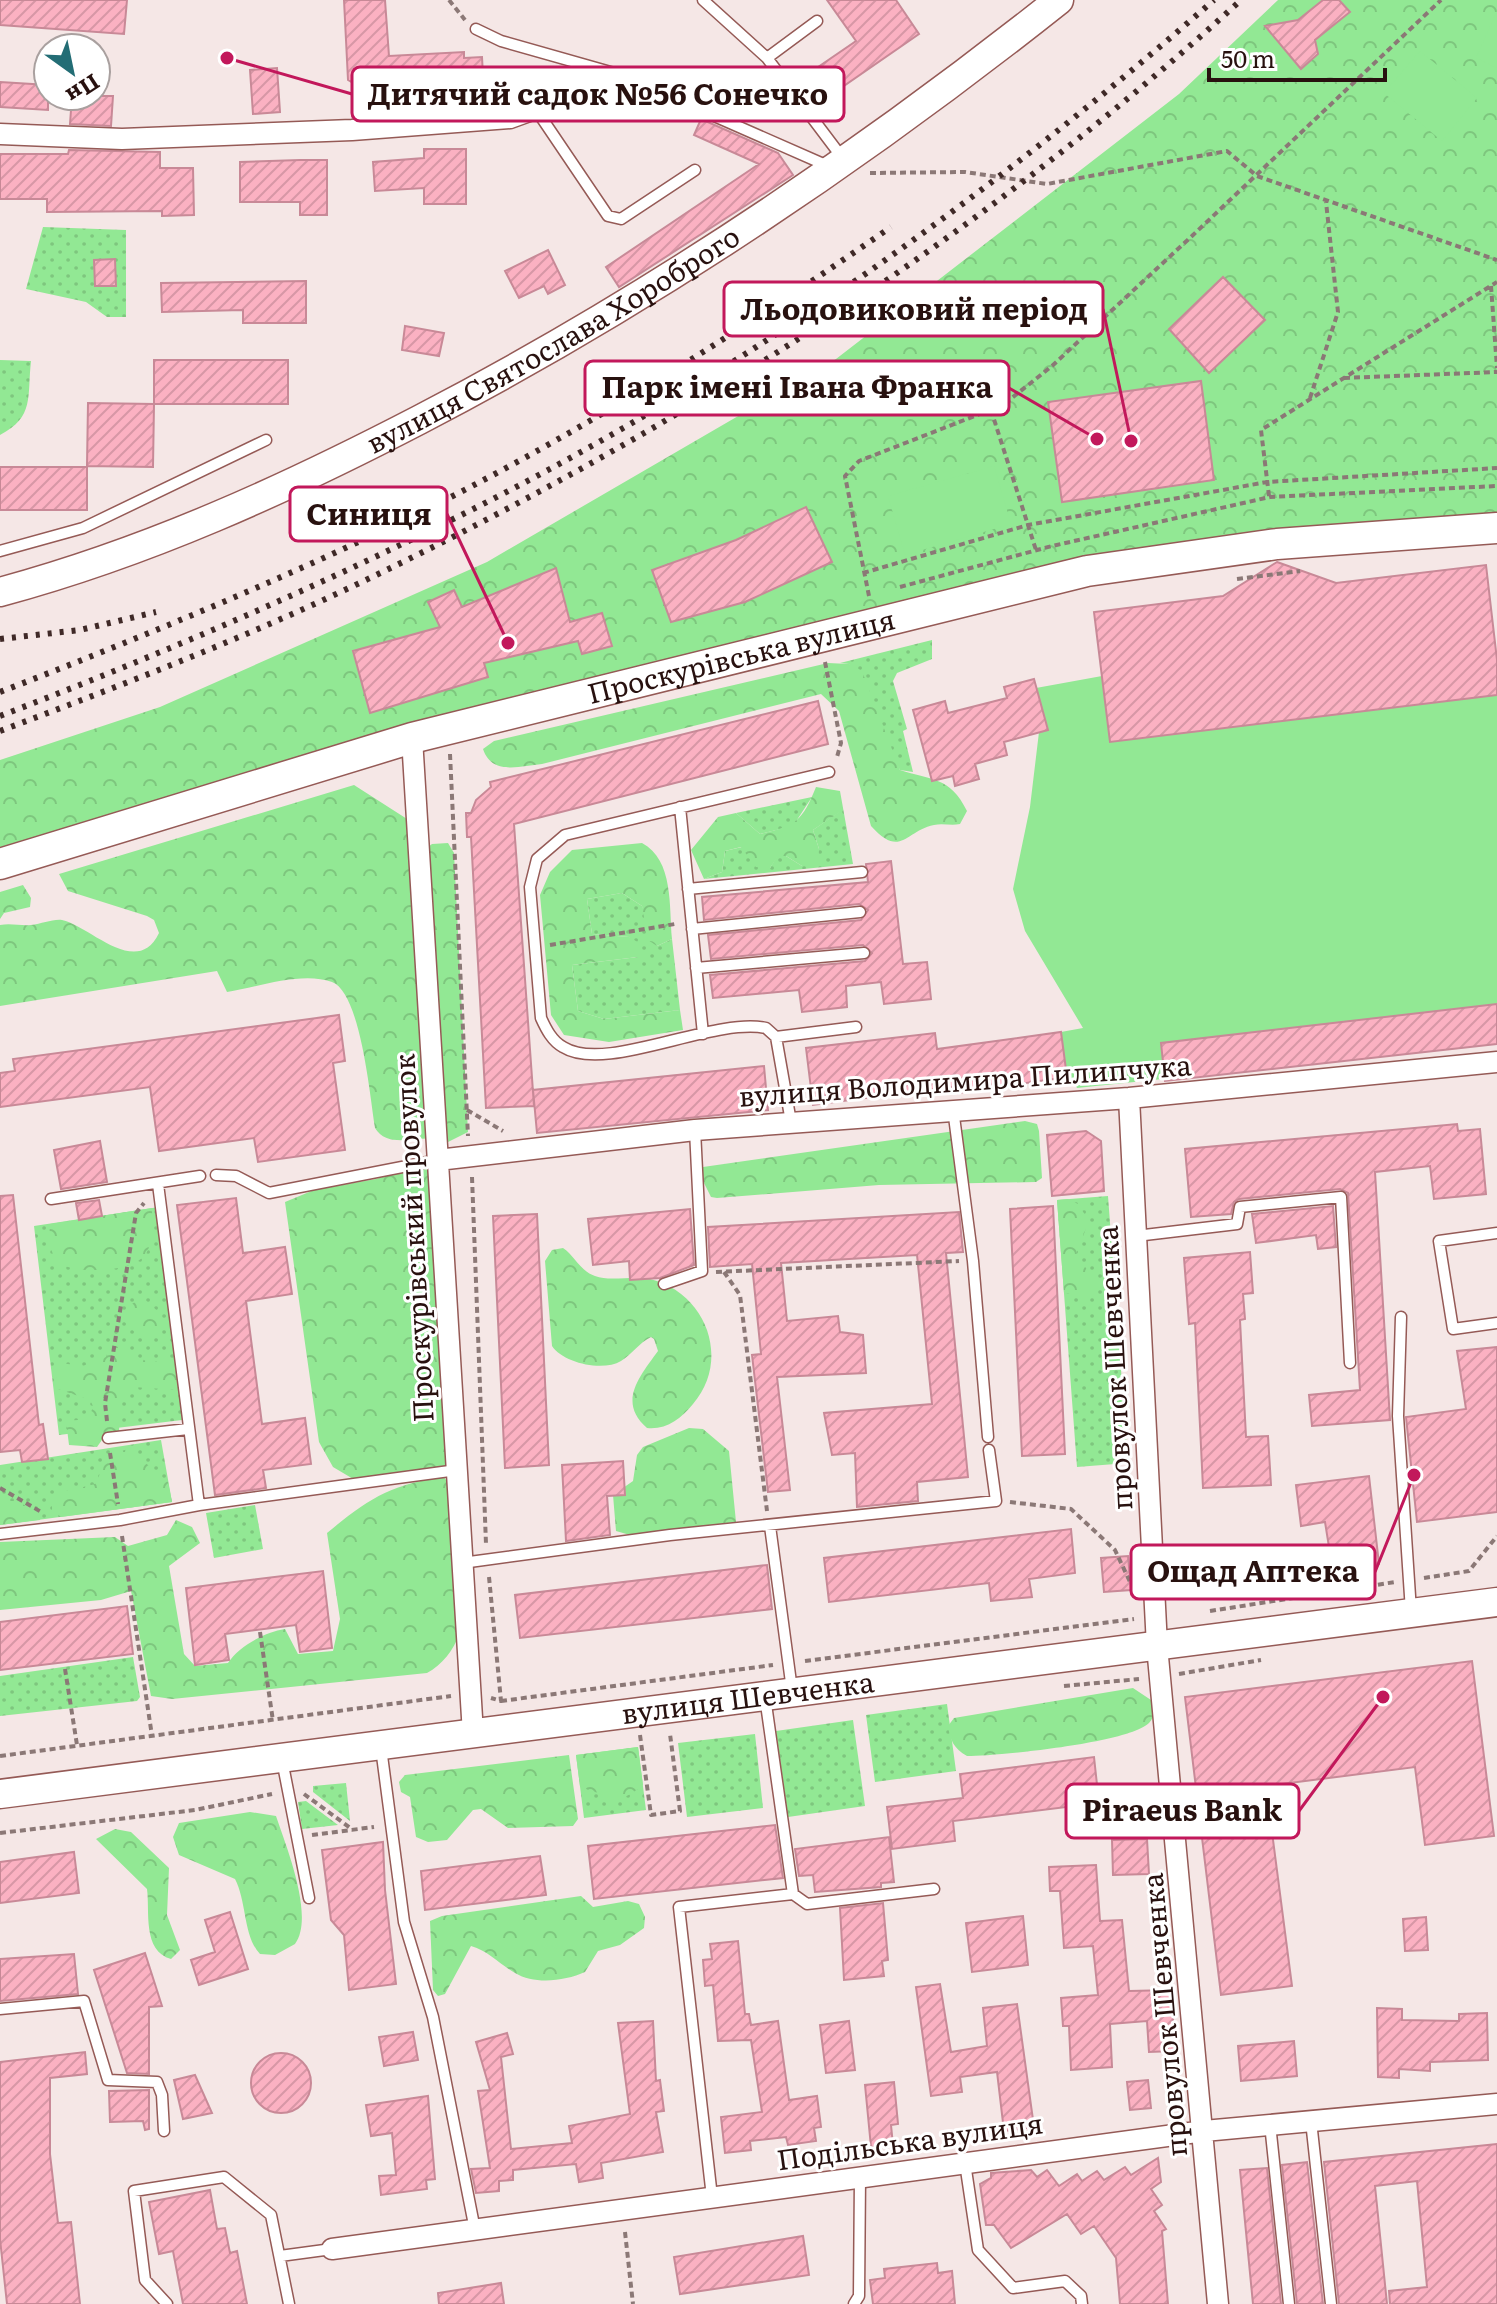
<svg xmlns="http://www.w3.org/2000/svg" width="1497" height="2304" font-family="Literata,serif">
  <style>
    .grass { fill: url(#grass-dots) }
    .forest { fill: url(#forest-crowns) }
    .pitch { fill: #92e894 }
    .building { fill: url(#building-hatch); stroke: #c88997; stroke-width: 2 }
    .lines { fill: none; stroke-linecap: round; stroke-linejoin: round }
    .lane-casing { stroke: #955a56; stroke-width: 13 }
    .street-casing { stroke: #955a56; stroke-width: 23 }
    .secondary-casing { stroke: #955a56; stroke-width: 31 }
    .primary-casing { stroke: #955a56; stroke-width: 33 }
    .path { stroke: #8b7876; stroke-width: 4; stroke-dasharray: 6 4; stroke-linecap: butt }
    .lane { stroke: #fff; stroke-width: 10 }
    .street { stroke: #fff; stroke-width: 20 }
    .secondary { stroke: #fff; stroke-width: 28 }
    .primary { stroke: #fff; stroke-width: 30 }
    .rail { stroke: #3f2927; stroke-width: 6; stroke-dasharray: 4 8; stroke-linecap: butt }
    .labels { text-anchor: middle; stroke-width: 6; stroke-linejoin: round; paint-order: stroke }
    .street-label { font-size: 28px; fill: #28110f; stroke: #fff }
    .leader { fill: none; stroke: #c2185b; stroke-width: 3 }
    .callout-dot { fill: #c2185b; stroke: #fff; stroke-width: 3 }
    .callout { fill: #fff; stroke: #c2185b; stroke-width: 3 }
    .callout-label { font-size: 30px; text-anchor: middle; font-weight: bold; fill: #28110f }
  </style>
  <defs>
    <pattern id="grass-dots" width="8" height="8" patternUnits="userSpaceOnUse" patternTransform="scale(2)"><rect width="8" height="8" fill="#92e894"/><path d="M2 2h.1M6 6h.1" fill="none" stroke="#7ec67e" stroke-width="1.8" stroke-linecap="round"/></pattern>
    <pattern id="forest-crowns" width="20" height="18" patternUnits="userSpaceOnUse" patternTransform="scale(2)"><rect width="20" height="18" fill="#92e894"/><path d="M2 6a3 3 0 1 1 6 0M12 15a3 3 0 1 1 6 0" fill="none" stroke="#7ec67e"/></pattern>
    <pattern id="building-hatch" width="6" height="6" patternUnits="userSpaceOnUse" patternTransform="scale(2)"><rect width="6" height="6" fill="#fbb1c2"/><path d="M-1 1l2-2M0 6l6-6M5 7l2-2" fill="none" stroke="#d797a6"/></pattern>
  </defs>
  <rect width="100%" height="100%" fill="#f5e7e6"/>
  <path class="grass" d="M43,227L126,230V317H107L86,302L26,289Z
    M0,360L31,361C27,396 35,417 0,435Z
    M932,640V659L897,673L893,681L907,729L903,731L913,772L900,770L896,763L849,664L840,663Z
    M840,791L853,864L704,879L722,872L725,851L742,847L770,868L777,856H786L802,866L819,849L813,830L839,812Z
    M812,797L793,826L760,834L736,813Z
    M622,893L642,906L657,946L672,939L680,1010L604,1019L578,1011L572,965L638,957L629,937L592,934L587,899Z
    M1108,1196L1128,1463L1077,1467L1057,1200Z
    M159,1207L182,1420L59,1435L34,1226Z
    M161,1440L172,1502L0,1525V1465Z
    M255,1505L263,1549L214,1558L206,1513Z
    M133,1657L140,1697L137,1701L0,1716V1676Z
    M947,1704L956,1771L875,1782L866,1715Z
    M853,1720L865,1806L788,1817L776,1731Z
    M755,1734L763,1808L687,1817L678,1743Z
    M638,1747L646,1810L584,1818L576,1755Z
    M346,1783L350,1821L313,1792V1786Z
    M306,1801L338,1825L302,1829L298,1802Z"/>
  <path class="forest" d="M1278,0H1497V519L1275,533L0,852V760L160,707L487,562L836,359L1179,94Z
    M828,663L849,664L862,671L900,770C930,780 950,776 967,811L960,824C951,826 943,823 934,825C905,831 901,859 871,826L839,711L821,694L542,764C520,766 492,776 483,749L494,741Z
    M354,785L418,826L420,853L432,844L448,843L454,853L468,1132L448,1142C425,1131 389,1152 375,1128C370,1098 361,993 332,982C302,971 258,987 227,992L217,971L0,1006V925C11,923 21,926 31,925C42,924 52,919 62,920C90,926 137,979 159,933L154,920L147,916L68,891L59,874Z
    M816,787L840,791V812L813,830L819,849L818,864L802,866L786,856H778L770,868L756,867L741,847L725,851L722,872L704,879L691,850L718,817L736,813L760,834C795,826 802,822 816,787Z
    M642,843C674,860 669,907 672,939L657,946L648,940L642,906L622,893L587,899L592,934L629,937L641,944L638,957L572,965L578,1011L604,1019L680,1010L683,1030L609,1042L564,1035L551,1015L540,895L550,872L572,850Z
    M23,885L31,898L30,907L4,913L0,919V892Z
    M1025,1121L1037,1124L1039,1131L1042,1178L1036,1182L879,1185L717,1198L711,1197L700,1175L703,1167Z
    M438,1160L457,1470L360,1483L333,1467L319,1442L285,1202L314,1190L376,1179Z
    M1068,1199L1078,1204L1089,1221L1076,1254L1095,1281L1094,1289L1085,1296L1064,1293L1057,1200Z
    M152,1208C152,1223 154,1245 144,1256C131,1272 78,1274 61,1264C49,1257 49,1236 50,1224Z
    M563,1248C575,1256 580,1271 595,1276C611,1282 633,1275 650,1279C707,1293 731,1360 693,1404C681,1419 666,1430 647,1428C617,1402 640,1376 658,1351L654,1339L651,1337C639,1343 632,1354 621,1361C603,1372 563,1363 552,1346L545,1261L552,1250Z
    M142,1298C155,1307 172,1322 158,1336L140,1337L125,1322L130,1305Z
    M109,1348H119L148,1362L175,1361L178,1390L133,1387L120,1398L119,1433L104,1437L97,1447L69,1445L66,1421L89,1419L93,1406L90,1400L58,1389L56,1368L60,1363L83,1366L106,1357Z
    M689,1428L703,1429L729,1451L736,1522L630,1535L616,1531L613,1495L633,1481L637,1455L643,1447Z
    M129,1449L168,1482L172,1502L61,1517L52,1510V1498C70,1486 79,1490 97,1483L105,1455Z
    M444,1477L450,1486L459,1634C454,1650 442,1665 427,1673L172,1699L151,1696L131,1591L101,1600L0,1610V1542L115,1537L128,1546L167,1535L176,1520L192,1527L200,1543L169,1566L184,1654L195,1666L228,1663C239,1646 265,1632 285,1629L298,1654L333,1651L340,1619L327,1533C368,1499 391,1484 444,1477Z
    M0,1501H18L41,1516L40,1520L0,1525Z
    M1133,1688L1151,1700C1153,1708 1156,1716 1149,1723C1129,1743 998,1756 967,1756C954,1749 950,1740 948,1726L954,1718Z
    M638,1747L643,1785C614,1809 610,1796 580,1786L576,1755Z
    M569,1755L578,1819L573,1826L508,1828L481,1809L473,1810L447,1840L428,1842L416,1837L410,1797L401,1792L399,1782L405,1775Z
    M250,1812L276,1816C286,1846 315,1917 295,1944L275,1955L260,1954C243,1936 247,1902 235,1879L179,1855L173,1837L179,1823Z
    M115,1829L131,1832L169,1868L167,1915L180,1950L171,1959C142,1951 150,1911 147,1889L96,1839Z
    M581,1896L593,1907L628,1901L639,1904L645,1917L644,1928L620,1945L598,1951L585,1972C565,1981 535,1985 515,1973C499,1964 489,1951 471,1946L445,1994L438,1996L433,1990L430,1921L442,1916Z"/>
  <path class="pitch" d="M1497,11V68L1476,58Z
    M1420,51L1477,98L1442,141L1384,93Z
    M994,466L1011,524L905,555L888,496Z
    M1102,676L1110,742L1497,695V1044L1077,1088L1065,1067L1061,1032L1083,1028L1025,931L1013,889L1030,807L1039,732L1048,730L1036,688Z"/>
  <path class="building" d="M0,0H127L124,34L0,25Z
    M344,0H385L389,56L464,52V58L482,57L484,94L385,102L348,80Z
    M827,0H896L919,34L822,101L805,76L856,41Z
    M1323,0H1339L1350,12L1315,40L1318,54L1301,69L1265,26L1298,20Z
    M277,68L280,112L253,114L250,70Z
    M0,82L48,85V110L0,107Z
    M72,96H113L111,126L70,124Z
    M701,119L778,153L793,175L619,287L606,267L759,164L694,135Z
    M424,149H466V204H424V188L375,191L373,162L424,158Z
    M69,150L160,152V168H193L194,215L162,216V211L47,212V199H0V154H68Z
    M300,160H327V215H300V202H240V162Z
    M548,250L565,285L548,294L544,286L519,298L505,271Z
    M115,259L116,286H95L94,260Z
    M1223,277L1265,320L1209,373L1169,329Z
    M306,281V323H243V310L162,312L161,283Z
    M405,326L444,333L439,356L402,350Z
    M154,360H288V404H154Z
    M1201,381L1214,480L1062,502L1048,402Z
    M88,403L154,404L153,467L87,466Z
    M0,467H87V510H0Z
    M806,507L832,562L745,602L671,622L652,570L736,540Z
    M1277,562L1336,583L1486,565L1497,660V695L1110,742L1094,612L1223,596Z
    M556,568L570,622L602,613L612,646L582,654L578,641L484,663L488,677L370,713L353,651L440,627L428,602L454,590L462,607Z
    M1034,679L1048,730L1004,742L1007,755L975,764L979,779L955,786L953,776L932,781L913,710L945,701L948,713L1007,698L1004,687Z
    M818,701L828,744L514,824L534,1106L486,1108L471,837H467L466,813H471L476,800L491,787L490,782Z
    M891,861L903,964L927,962L931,999L884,1004L881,982L846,986L847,1007L802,1012L799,990L713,998L710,975L865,961L872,953L863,945L711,959L708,935L861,920L868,910L859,904L704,920L702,897L868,882L866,864Z
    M1497,1004V1044L1165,1081L1161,1043Z
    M339,1015L345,1061L333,1063L345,1150L258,1162L254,1138L159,1151L150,1087L0,1107V1073L15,1071L13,1059Z
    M1061,1032L1067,1077L958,1093L957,1086L813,1105L806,1048L935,1033L937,1049Z
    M764,1066L768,1110L537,1133L533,1090Z
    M1457,1124L1458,1131L1480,1129L1486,1194L1434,1199L1430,1166L1375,1172L1390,1420L1312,1426L1309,1395L1360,1390L1348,1193L1340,1189L1239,1199L1234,1202L1231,1214L1191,1217L1185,1149Z
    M1086,1131L1101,1141L1104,1191L1052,1196L1047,1135Z
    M100,1141L107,1182L61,1189L54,1150Z
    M13,1195L39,1425L43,1424L48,1459L22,1462L20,1450L0,1452V1196Z
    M236,1198L243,1253L285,1247L292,1294L246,1301L262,1424L305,1418L311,1464L263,1470L266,1488L215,1495L177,1205Z
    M99,1200L102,1216L79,1220L76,1203Z
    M1053,1206L1065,1454L1022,1456L1010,1209Z
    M1333,1206L1336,1247L1318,1249L1316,1235L1256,1243L1252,1214Z
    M690,1209L694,1265L660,1278L630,1280L629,1261L593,1265L588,1219Z
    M959,1212L963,1252L946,1253L968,1477L917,1482L918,1501L857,1507L855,1453L832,1455L824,1413L932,1404L917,1255L781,1263L787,1321L838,1316L840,1332L863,1335L866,1373L777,1377L790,1490L768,1492L752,1355L761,1354L752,1264L710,1267L708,1227Z
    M537,1214L549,1465L505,1468L493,1216Z
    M1250,1252L1253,1293L1243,1294L1245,1319L1240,1320L1246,1437L1268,1436L1271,1485L1203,1488L1195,1323L1189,1324L1184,1258Z
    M1497,1347V1512L1417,1522L1406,1417L1466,1409L1457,1351Z
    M623,1461L625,1495L607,1496L610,1535L566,1541L562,1465Z
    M1369,1476L1379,1564L1333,1572L1325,1522L1301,1526L1296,1485Z
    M1071,1529L1075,1573L1029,1579L1032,1597L991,1601L989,1583L829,1602L824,1558Z
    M1128,1556L1131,1590L1104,1592L1101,1558Z
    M767,1565L772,1609L520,1638L515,1595Z
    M323,1571L332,1648L300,1652L296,1625L225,1634L229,1660L195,1665L186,1588Z
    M127,1606L133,1654L0,1670V1622Z
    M1472,1661L1494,1836L1425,1845L1415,1767L1266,1786L1292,1986L1221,1995L1185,1697Z
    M1094,1757L1099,1803L953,1821L955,1841L892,1849L887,1807L963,1798L960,1774Z
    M775,1825L783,1878L594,1899L588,1846Z
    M889,1837L894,1882L881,1883V1887L815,1892L813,1875L799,1876L795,1849Z
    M1147,1839L1149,1874L1113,1875L1112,1840Z
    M383,1842L385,1890L396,1984L349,1990L344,1935L331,1920L322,1850Z
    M74,1852L79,1893L0,1903V1862Z
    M540,1856L546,1895L425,1910L421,1871Z
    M1096,1865L1100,1921L1122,1920L1129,1991L1172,1990L1174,2051L1149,2052L1147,2021L1110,2024L1112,2067L1071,2070L1069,2026H1063L1061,1998L1098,1995L1093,1946L1064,1948L1060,1891H1050L1049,1867Z
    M883,1903L888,1960L882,1961L884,1976L844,1980L840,1908Z
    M230,1912L248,1969L199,1985L191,1960L215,1952L205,1920Z
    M1023,1916L1028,1965L972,1972L966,1923Z
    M1426,1917L1428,1950L1405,1951L1403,1919Z
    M738,1941L745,2014H749L751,2025L778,2021L789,2100L817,2096L821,2127L814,2128L816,2141L788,2145L786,2137L750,2141L751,2150L725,2153L721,2117L762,2112L751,2040L718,2041L713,1985L705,1986L703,1960L712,1959L710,1944Z
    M145,1953L162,2006L149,2007V2074L127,2073L94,1970Z
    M74,1954L78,1994L0,2001V1959Z
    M940,1984L951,2052L987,2046L983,2008L1017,2004L1034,2127L1004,2131L997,2072L960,2077L962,2092L931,2096L916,1987Z
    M1377,2008L1402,2009V2020L1459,2021V2014L1487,2013L1488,2060L1430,2062V2071L1399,2069V2078L1378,2077Z
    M653,2021L656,2081L660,2080L664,2111L656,2112L663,2152L601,2163L603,2178L579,2182L576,2164L513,2170V2180L499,2181V2191L476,2193L471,2169L490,2168L478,2091L490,2090L476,2042L507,2033L513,2054L501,2057L511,2149L572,2143L569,2126L630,2114L618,2023Z
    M849,2021L855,2070L826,2073L820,2025Z
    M413,2032L418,2060L384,2066L379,2037Z
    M1294,2041L1297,2076L1241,2081L1238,2046Z
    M85,2052L87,2074L50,2078V2154L58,2223L71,2222L80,2304H7L0,2239V2062Z
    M251 2083a30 30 0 1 1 60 0a30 30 0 1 1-60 0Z
    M195,2075L212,2113L183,2119L174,2080Z
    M1148,2080L1151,2108L1130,2110L1127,2082Z
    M894,2082L898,2124L891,2125L893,2145L871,2147L865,2085Z
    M149,2090V2129L145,2130L143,2121L110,2122L109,2091Z
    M428,2096L435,2179L426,2180L427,2189L381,2195L379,2176L396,2175L392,2133L371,2136L366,2105Z
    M1497,2144V2304H1390L1389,2291L1427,2287L1417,2181L1375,2186L1387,2304H1339L1324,2162Z
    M1158,2158L1161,2182L1151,2189L1162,2205L1154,2211L1166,2229L1162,2231L1168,2304H1120L1116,2258L1094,2226L1081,2234L1067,2214L1011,2248L994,2225H986L980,2184L991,2178V2173L1031,2170L1037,2177L1047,2170L1059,2186L1077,2174L1082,2181L1097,2171L1104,2180L1125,2167L1131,2175Z
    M1307,2162L1323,2304H1297L1282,2165Z
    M1267,2168L1281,2304H1253L1240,2170Z
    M210,2190L217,2229L225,2228L230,2253L237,2251L247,2304H183L173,2251L159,2254L149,2202Z
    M803,2236L809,2275L680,2294L674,2257Z
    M937,2263L938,2273L952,2271L955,2304H873L870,2280L885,2278L884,2269Z
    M501,2283L504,2304H439L438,2293Z"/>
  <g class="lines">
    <defs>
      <path id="lane" d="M703,0L767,58L844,160
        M476,29L501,41L621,75L828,166
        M767,58L817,21
        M537,111L608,216L621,219L695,170
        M0,551L83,528L266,440
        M680,807L703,1034
        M688,889L862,872
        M692,929L860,912
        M696,968L864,953
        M776,1037L856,1027
        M953,1109L973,1261L988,1437
        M791,1122L776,1037L766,1028C712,1017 606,1074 563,1047C552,1041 546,1029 541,1018L530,887L537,859L565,835L829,772
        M216,1175L236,1176L269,1193L438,1160
        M158,1184L199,1505L457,1470
        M51,1199L200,1176
        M1497,1233L1439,1241L1453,1329L1497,1323
        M1136,1236L1237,1224L1240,1207L1341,1197L1350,1363
        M664,1284L702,1271L695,1130
        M1401,1317L1398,1416L1411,1611
        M108,1438L188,1429
        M770,1526L792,1690
        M0,1534L120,1520L199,1505
        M462,1563L670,1535L996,1501L989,1450
        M381,1748L404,1922L433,2017L475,2230
        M282,1760L309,1898
        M793,1894L807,1904L934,1889
        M0,2009L84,2001L108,2080L157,2082L162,2095L164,2131
        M1311,2121L1331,2304
        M1270,2124L1289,2304
        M965,2163L978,2250L1013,2288L1065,2281L1081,2296L1082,2304
        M712,2197L679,1907L793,1894L765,1697
        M280,2256L332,2249
        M167,2304L145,2280L134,2191L224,2177L271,2215L289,2304
        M854,2304L859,2296L860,2177"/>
      <path id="street" d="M0,134L122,139L352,130L510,118L601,85
        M412,738L473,1734
        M1129,1098L1157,1646L1218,2304
        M438,1160L695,1130L1129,1098L1497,1062
        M332,2249L1204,2131L1497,2104"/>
      <g id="secondary">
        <path id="s1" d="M0,592C148,552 284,490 419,420C646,302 859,159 1059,0"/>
        <path id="s2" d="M0,1794L1497,1602"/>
      </g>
      <g id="primary">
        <path id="s3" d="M0,864L412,738L1087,571L1277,544L1497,528"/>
      </g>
    </defs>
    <use href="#lane" class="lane-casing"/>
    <use href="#street" class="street-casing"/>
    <use href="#secondary" class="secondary-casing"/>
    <use href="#primary" class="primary-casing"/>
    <path class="path" d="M449,0L465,20
      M870,173L965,172L1047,184L1227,151L1257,176L1497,260
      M1491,286L1497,368
      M1344,378L1497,372
      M1310,398L1338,312L1326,202
      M991,410L1036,550
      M1269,496L1261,430L1497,282
      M863,573L1028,525L1267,482L1497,468
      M1237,579L1300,571
      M900,587L1052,546L1270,497L1497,486
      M869,596L845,476L859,461L1003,405L1052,366L1193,235L1441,0
      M825,662L841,743L837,757
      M450,754L468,1136
      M550,945L675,924
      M467,1110L503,1131
      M472,1177L486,1544
      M716,1272L959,1261
      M724,1272L740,1295L767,1511
      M107,1421L105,1403L136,1213L144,1203
      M110,1453L118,1504
      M0,1488L43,1513
      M1010,1502L1071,1509L1115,1550L1131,1584
      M122,1536L152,1736
      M489,1577L501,1701L491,1698
      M1424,1578L1469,1571L1497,1536
      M1210,1611L1395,1582
      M260,1632L273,1721
      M805,1661L1134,1619
      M65,1669L77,1745
      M1179,1674L1261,1660
      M1064,1686L1139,1679
      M501,1701L773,1665
      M640,1735L651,1815L680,1811L670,1734
      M0,1756L451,1696
      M304,1794L353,1830
      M0,1833L195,1810L272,1794
      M312,1835L374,1827
      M625,2232L633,2304"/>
    <use href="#lane" class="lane"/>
    <use href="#street" class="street"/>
    <use href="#secondary" class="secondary"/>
    <use href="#primary" class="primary"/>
    <path class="rail" d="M0,639L80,630L156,612
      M0,692C140,638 279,581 413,516C580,434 738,333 891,227
      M0,716C167,652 330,582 489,501C751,367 994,193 1214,0
      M0,731C125,684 250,636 370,578C683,427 984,235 1241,0"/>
  </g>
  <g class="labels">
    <g class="street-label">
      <text dy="10" stroke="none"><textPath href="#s1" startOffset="610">вулиця Святослава Хороброго</textPath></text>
      <text dy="10" stroke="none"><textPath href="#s3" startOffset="770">Проскурівська вулиця</textPath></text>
      <text transform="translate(965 1081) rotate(-4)" y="10">вулиця Володимира Пилипчука</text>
      <text transform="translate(414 1238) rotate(-93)" y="10">Проскурівський провулок</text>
      <text transform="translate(1115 1368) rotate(-93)" y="10">провулок Шевченка</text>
      <text dy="10" stroke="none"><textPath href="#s2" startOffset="754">вулиця Шевченка</textPath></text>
      <text transform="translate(1165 2015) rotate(-95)" y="10">провулок Шевченка</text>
      <text transform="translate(910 2142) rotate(-8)" y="10">Подільська вулиця</text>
    </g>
  </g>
  <path class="leader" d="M227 58L352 94M1131 441L1103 309M1097 439L1009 388M508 643L447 514M1414 1475L1375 1572M1383 1697L1299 1811"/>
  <g class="callout-dot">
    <circle cx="227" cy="58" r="8"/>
    <circle cx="1131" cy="441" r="8"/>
    <circle cx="1097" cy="439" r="8"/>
    <circle cx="508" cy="643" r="8"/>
    <circle cx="1414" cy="1475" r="8"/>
    <circle cx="1383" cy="1697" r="8"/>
  </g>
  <g class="callout">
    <rect x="352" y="67" width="492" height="54" rx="8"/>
    <rect x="724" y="282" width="379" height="54" rx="8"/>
    <rect x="585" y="361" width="424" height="54" rx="8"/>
    <rect x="290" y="487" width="157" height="54" rx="8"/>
    <rect x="1131" y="1545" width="244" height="54" rx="8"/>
    <rect x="1066" y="1784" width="233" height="54" rx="8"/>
  </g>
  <g class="callout-label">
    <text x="598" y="105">Дитячий садок №56 Сонечко</text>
    <text x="914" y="320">Льодовиковий період</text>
    <text x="797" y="398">Парк імені Івана Франка</text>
    <text x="369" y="525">Синиця</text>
    <text x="1253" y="1582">Ощад Аптека</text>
    <text x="1182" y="1821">Piraeus Bank</text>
  </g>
  <g transform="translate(72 72) rotate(147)"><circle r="38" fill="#ffffff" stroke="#a9a09f" stroke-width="2"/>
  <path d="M0-6L14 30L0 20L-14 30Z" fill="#236d75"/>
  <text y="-12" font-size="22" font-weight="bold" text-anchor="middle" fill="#28110f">Пн</text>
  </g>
  <path d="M1209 68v12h176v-12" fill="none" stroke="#28110f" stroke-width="4"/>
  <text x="1221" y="68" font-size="24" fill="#28110f" stroke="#ffffff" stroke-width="6" paint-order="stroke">50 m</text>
</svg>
